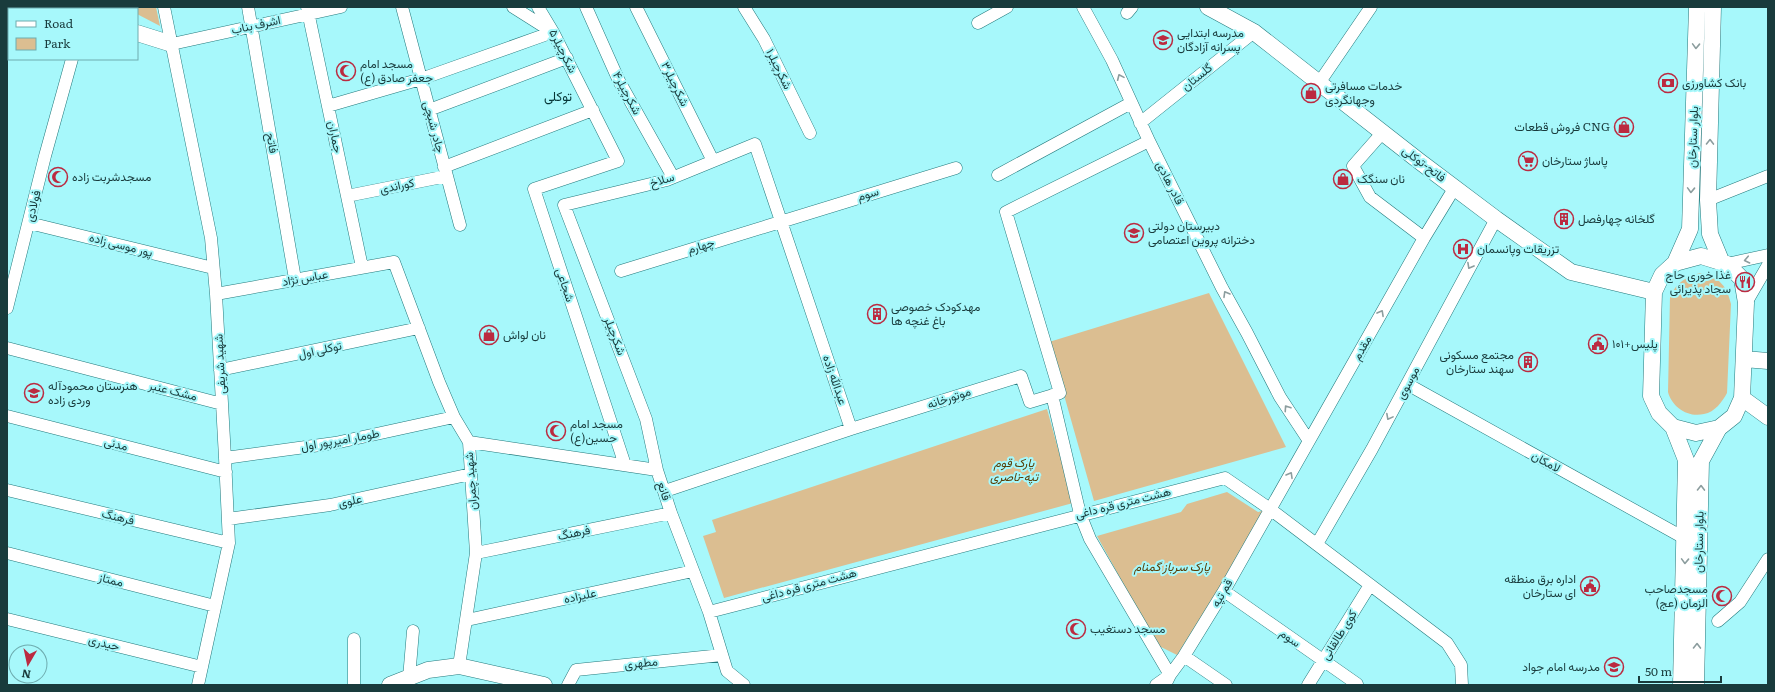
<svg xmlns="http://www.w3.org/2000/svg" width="1775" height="692" font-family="Literata,Vazirmatn,serif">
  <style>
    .green { fill: #dbbe91 }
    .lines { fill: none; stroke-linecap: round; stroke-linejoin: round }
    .minor-casing { stroke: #247a7d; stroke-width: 13 }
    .major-casing { stroke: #247a7d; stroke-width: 17 }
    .minor { stroke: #fff; stroke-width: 12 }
    .major { stroke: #fff; stroke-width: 16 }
    .oneway { stroke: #8c9d9e }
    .labels { text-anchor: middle; stroke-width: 4; stroke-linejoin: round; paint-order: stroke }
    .street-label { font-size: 12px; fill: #193b3c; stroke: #a7f8fb }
    .poi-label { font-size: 12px; fill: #193b3c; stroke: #a7f8fb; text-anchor: start }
    .park-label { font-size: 12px; font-style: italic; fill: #583d06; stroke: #a7f8fb }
    .neighbourhood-label { font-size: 13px; fill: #063637; stroke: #a7f8fb }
  </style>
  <rect width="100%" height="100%" fill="#a7f8fb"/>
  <path class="green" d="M123,7H156L160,26L137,14V9H127Z
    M1701,273C1720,278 1727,286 1731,304L1727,393C1722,402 1715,412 1704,414C1688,418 1672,407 1668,392L1670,296C1677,283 1686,276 1701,273Z
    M1209,293L1286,447L1094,501L1049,342Z
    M1047,409L1073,503L724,598L703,536L716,532L712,520Z
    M1227,492L1258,512L1270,509L1177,655L1157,645L1097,536L1181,512L1187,504Z"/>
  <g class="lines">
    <defs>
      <path id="minor" d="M164,7L211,238L216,294L225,458L229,543L198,685
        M248,7L295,279
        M307,7L362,267
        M402,7L460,225
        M513,7L551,31
        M538,7L553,32L618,161L534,189L625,465
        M586,7L619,81L673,177
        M636,7L713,161
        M744,7L764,39L810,133
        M1083,7L1112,60L1149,141L1222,288L1247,333L1280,397L1309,441
        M1127,13L1132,7
        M978,23L1007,7
        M172,44L341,7
        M1319,83L1371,7
        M328,106L421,79L553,32
        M429,110L567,58
        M1140,123L1254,32
        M1383,132L1353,166L1370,197L1424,238
        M444,167L593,110
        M998,175L1131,103
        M347,196L447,176
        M1708,200L1768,176
        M29,223L213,268
        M1727,264L1768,255
        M621,271L956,168
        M216,294L394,262L439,382L454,417L469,442L476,553L459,666
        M1746,303L1768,265
        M7,308L45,156L72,59
        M7,348L222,404
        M220,370L419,328
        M1407,384L1686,539
        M1052,395L1080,514L1090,539L1170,675L1184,656L1224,591L1424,238L1455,187
        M7,416L226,472
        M851,429L1021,376L1030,402L1060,393L1006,212L1149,141
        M469,442L657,470
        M225,458L335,443L454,417
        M7,490L229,543
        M665,491L851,429L755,144L667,180L564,205L646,419L657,470L671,513L709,612L727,671L744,685
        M228,519L330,505L471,474
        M1317,544L1372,449L1496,219
        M7,553L215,606
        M476,553L671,513
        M1224,591L1357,684
        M709,612L1225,478L1270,509L1447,643L1461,665L1462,685
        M7,619L202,667
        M467,620L693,571
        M1718,621L1740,602L1768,559
        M1184,656L1226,685
        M409,678L413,631
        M354,685V639
        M568,685L576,670L722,655
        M1156,685L1170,675L1165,685
        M1308,685L1370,585"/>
      <path id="major" d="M52,7L59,9
        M1208,7L1254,32L1419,161L1496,219L1571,272L1654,292
        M1713,7L1708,200L1710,234L1722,263
        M137,33L172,44
        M1701,256L1727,264L1742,279L1746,303L1742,398L1734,416L1719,428L1696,433L1673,427L1659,413L1651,396L1654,292L1662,275L1675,263Z
        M1675,263L1690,229L1697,7
        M1744,359L1768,361
        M1742,398L1768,417
        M1673,427L1686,460L1681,685
        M390,685L428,670L459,666L544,685
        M1696,685L1701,461L1719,428"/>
    </defs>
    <use href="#minor" class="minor-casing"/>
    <use href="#major" class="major-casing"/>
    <use href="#minor" class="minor"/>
    <use href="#major" class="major"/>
  </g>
  <defs><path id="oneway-chevron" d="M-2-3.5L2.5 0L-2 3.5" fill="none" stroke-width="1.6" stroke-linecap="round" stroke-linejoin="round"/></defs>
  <g class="oneway">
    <use href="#oneway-chevron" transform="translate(1696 46) rotate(92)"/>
    <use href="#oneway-chevron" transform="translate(1120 77) rotate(-114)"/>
    <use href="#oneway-chevron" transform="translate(1710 142) rotate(-89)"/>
    <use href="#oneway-chevron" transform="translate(1691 190) rotate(92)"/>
    <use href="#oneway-chevron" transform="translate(1747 260) rotate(168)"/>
    <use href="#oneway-chevron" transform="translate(1470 266) rotate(119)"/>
    <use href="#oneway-chevron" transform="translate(1226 294) rotate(-120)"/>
    <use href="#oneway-chevron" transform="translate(1381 313) rotate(-61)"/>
    <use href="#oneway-chevron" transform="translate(1287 408) rotate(-124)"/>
    <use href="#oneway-chevron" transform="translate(1389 417) rotate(118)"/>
    <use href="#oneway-chevron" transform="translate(1290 475) rotate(-60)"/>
    <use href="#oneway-chevron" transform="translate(1701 488) rotate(-89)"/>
    <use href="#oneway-chevron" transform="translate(1685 561) rotate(92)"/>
    <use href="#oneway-chevron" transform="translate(1697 646) rotate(-89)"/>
  </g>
  <defs>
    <symbol id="school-ring" viewBox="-11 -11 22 22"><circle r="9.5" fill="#a7f8fb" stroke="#bb2a40" stroke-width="1.5"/><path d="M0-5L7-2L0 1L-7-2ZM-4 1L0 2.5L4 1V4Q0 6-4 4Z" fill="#bb2a40"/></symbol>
    <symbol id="mosque-ring" viewBox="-11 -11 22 22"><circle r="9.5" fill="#a7f8fb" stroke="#bb2a40" stroke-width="1.5"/><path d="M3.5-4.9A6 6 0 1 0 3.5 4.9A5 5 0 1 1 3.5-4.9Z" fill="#bb2a40"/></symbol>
    <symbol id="bank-ring" viewBox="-11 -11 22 22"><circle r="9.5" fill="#a7f8fb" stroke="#bb2a40" stroke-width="1.5"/><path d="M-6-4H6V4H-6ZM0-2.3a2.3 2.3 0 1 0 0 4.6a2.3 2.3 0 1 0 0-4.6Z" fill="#bb2a40"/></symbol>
    <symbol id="shop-ring" viewBox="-11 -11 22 22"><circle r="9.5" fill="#a7f8fb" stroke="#bb2a40" stroke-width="1.5"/><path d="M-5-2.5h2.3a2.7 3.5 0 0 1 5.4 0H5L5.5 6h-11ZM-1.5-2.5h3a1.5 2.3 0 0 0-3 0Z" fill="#bb2a40"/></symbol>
    <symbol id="supermarket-ring" viewBox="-11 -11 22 22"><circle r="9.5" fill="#a7f8fb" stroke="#bb2a40" stroke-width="1.5"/><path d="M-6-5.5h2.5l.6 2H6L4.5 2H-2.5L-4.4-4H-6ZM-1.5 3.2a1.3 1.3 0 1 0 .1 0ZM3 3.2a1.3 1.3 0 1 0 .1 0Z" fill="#bb2a40"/></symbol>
    <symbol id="building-ring" viewBox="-11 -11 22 22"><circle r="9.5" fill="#a7f8fb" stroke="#bb2a40" stroke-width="1.5"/><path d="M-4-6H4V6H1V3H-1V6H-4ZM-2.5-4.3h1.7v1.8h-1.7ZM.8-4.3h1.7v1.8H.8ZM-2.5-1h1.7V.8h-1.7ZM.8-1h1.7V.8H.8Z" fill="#bb2a40"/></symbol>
    <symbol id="hospital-ring" viewBox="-11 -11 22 22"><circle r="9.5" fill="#a7f8fb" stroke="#bb2a40" stroke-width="1.5"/><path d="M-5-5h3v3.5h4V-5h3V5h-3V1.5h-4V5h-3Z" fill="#bb2a40"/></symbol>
    <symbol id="restaurant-ring" viewBox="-11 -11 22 22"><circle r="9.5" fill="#a7f8fb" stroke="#bb2a40" stroke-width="1.5"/><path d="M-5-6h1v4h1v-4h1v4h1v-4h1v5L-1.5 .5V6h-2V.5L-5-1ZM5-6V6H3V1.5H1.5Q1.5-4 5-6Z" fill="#bb2a40"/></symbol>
    <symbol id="civic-ring" viewBox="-11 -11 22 22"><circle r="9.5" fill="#a7f8fb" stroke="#bb2a40" stroke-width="1.5"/><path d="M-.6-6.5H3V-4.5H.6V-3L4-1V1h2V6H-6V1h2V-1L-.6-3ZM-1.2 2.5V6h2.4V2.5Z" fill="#bb2a40"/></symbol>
  </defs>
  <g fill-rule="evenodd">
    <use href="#school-ring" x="1152" y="29" width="22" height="22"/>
    <use href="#mosque-ring" x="335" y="60" width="22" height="22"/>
    <use href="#bank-ring" x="1657" y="72" width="22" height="22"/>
    <use href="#shop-ring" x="1300" y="82" width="22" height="22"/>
    <use href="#shop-ring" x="1613" y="116" width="22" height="22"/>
    <use href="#supermarket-ring" x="1517" y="150" width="22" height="22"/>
    <use href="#mosque-ring" x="47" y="166" width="22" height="22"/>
    <use href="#shop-ring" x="1332" y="168" width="22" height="22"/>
    <use href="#building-ring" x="1553" y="208" width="22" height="22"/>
    <use href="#school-ring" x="1123" y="222" width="22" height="22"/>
    <use href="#hospital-ring" x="1452" y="238" width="22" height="22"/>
    <use href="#restaurant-ring" x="1734" y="271" width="22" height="22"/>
    <use href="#building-ring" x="866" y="303" width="22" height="22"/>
    <use href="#shop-ring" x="478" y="324" width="22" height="22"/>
    <use href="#civic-ring" x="1587" y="333" width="22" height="22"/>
    <use href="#building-ring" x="1517" y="351" width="22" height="22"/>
    <use href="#school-ring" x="23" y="382" width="22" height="22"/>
    <use href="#mosque-ring" x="545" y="420" width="22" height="22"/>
    <use href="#civic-ring" x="1579" y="575" width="22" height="22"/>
    <use href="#mosque-ring" x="1711" y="585" width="22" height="22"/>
    <use href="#mosque-ring" x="1065" y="618" width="22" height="22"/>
    <use href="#school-ring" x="1603" y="656" width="22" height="22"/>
  </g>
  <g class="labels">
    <g class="street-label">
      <text transform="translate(256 25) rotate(-12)" y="4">اشرف بناب</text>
      <text transform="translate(563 51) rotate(63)" y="4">شکرچیلر۵</text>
      <text transform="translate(779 69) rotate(64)" y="4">شکرچیلر۱</text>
      <text transform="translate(1197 77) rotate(-39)" y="4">گلستان</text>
      <text transform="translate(675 84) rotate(64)" y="4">شکرچیلر۳</text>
      <text transform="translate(627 93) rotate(62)" y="4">شکرچیلر۴</text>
      <text transform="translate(434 127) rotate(75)" y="4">چادر شبچی</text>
      <text transform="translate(335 137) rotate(78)" y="4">جماران</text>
      <text transform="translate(1693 137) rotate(-88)" y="4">بلوار ستارخان</text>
      <text transform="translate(272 143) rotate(80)" y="4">فاتح</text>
      <text transform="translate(1424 164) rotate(37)" y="4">فاتح-توکلی</text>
      <text transform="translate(662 180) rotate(-17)" y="4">سلاخ</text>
      <text transform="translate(1170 183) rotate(63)" y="4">قادر هادی</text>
      <text transform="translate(397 186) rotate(-12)" y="4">کوراندی</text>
      <text transform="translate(868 194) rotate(-17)" y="4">سوم</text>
      <text transform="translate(33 206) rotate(-76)" y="4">فولادی</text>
      <text transform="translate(121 245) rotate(14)" y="4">پور موسی زاده</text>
      <text transform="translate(701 246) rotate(-17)" y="4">چهارم</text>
      <text transform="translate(305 278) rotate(-10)" y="4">عباس نژاد</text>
      <text transform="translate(565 285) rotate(72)" y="4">شجاعی</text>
      <text transform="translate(615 336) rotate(69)" y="4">شکرچیلر</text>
      <text transform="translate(1362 348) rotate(-61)" y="4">مقدم</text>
      <text transform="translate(320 350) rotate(-12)" y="4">توکلی اول</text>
      <text transform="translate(220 364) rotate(-93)" y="4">شهید شریفى</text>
      <text transform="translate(835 380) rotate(71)" y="4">عبدالله زاده</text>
      <text transform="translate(1408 383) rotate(-62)" y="4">موسوی</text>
      <text transform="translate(173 391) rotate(14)" y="4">مشک عنبر</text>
      <text transform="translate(949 398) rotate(-18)" y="4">موتورخانه</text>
      <text transform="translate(340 440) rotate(-10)" y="4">طومار امیرپور اول</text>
      <text transform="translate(116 444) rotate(14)" y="4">مدنی</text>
      <text transform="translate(1546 462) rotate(29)" y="4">لامکان</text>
      <text transform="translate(471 481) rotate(-94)" y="4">شهید چمران</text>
      <text transform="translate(664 491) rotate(71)" y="4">قانع</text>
      <text transform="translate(350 501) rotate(-12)" y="4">علوی</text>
      <text transform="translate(1123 503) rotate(-14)" y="4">هشت متری قره داغی</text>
      <text transform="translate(118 517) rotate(14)" y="4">فرهنگ</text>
      <text transform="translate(574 533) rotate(-12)" y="4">فرهنگ</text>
      <text transform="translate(1699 542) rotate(-89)" y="4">بلوار ستارخان</text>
      <text transform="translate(111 580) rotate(14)" y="4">ممتاز</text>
      <text transform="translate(809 585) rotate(-15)" y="4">هشت متری قره داغی</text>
      <text transform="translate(1222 593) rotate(-60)" y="4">قم تپه</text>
      <text transform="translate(580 596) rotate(-12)" y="4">علیزاده</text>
      <text transform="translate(1339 635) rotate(-58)" y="4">کوی طالقانی</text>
      <text transform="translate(1290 638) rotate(35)" y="4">سوم</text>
      <text transform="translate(104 643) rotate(14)" y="4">حیدری</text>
      <text transform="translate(641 663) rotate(-6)" y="4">مطهری</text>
    </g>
    <g class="poi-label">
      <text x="1177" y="37">مدرسه ابتدایی<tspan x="1177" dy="14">پسرانه آزادگان</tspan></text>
      <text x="360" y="68">مسجد امام<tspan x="360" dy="14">جعفر صادق (ع)</tspan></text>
      <text x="1682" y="87">بانک کشاورزی</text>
      <text x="1325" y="90">خدمات مسافرتی<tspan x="1325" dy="14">وجهانگردی</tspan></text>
      <text x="1610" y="131" text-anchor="end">فروش قطعات CNG</text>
      <text x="1542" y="165">پاساژ ستارخان</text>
      <text x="72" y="181">مسجدشربت زاده</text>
      <text x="1357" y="183">نان سنگک</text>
      <text x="1578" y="223">گلخانه چهارفصل</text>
      <text x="1148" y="230">دبیرستان دولتی<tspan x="1148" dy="14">دخترانه پروین اعتصامی</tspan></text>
      <text x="1477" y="253">تزریقات وپانسمان</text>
      <text x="1731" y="279" text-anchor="end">غذا خوری حاج<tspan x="1731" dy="14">سجاد پذیرائی</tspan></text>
      <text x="891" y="311">مهدکودک خصوصی<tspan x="891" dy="14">باغ غنچه ها</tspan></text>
      <text x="503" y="339">نان لواش</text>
      <text x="1612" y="348">پلیس+۱۰۱</text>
      <text x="1514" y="359" text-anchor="end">مجتمع مسکونی<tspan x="1514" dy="14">سهند ستارخان</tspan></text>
      <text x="48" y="390">هنرستان محمودآله<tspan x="48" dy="14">وردی زاده</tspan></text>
      <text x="570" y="428">مسجد امام<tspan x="570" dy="14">حسین(ع)</tspan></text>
      <text x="1576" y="583" text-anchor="end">اداره برق منطقه<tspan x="1576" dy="14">ای ستارخان</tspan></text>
      <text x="1708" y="593" text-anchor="end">مسجدصاحب<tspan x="1708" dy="14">الزمان (عج)</tspan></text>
      <text x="1090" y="633">مسجد دستغیب</text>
      <text x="1600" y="671" text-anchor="end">مدرسه امام جواد</text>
    </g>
    <g class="park-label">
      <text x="1014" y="467">پارک قوم<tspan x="1014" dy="14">تپه-ناصری</tspan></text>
      <text x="1172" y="571">پارک سرباز گمنام</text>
    </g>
    <g class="neighbourhood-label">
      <text x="558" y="101">توکلی</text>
    </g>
  </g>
  <rect width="1775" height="692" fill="none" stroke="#193b3c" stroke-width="16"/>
  <rect x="8" y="8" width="130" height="52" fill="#a7f8fb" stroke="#6eacaf"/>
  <rect x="16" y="21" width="20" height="6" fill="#ffffff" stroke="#6eacaf"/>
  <text x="44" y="28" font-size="12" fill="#193b3c">Road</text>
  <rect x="16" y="38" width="20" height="12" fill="#dbbe91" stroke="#6eacaf"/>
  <text x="44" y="48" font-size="12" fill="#193b3c">Park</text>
  <g transform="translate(28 664) rotate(189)"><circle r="19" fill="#a7f8fb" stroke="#6eacaf"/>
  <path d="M0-3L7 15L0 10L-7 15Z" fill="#bb2a40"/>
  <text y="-6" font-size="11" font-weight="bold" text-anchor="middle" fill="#193b3c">N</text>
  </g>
  <path d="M1639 676v6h82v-6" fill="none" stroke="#193b3c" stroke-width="2"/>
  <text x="1645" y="676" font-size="12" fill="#193b3c" stroke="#a7f8fb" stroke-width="3" paint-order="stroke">50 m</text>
</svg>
